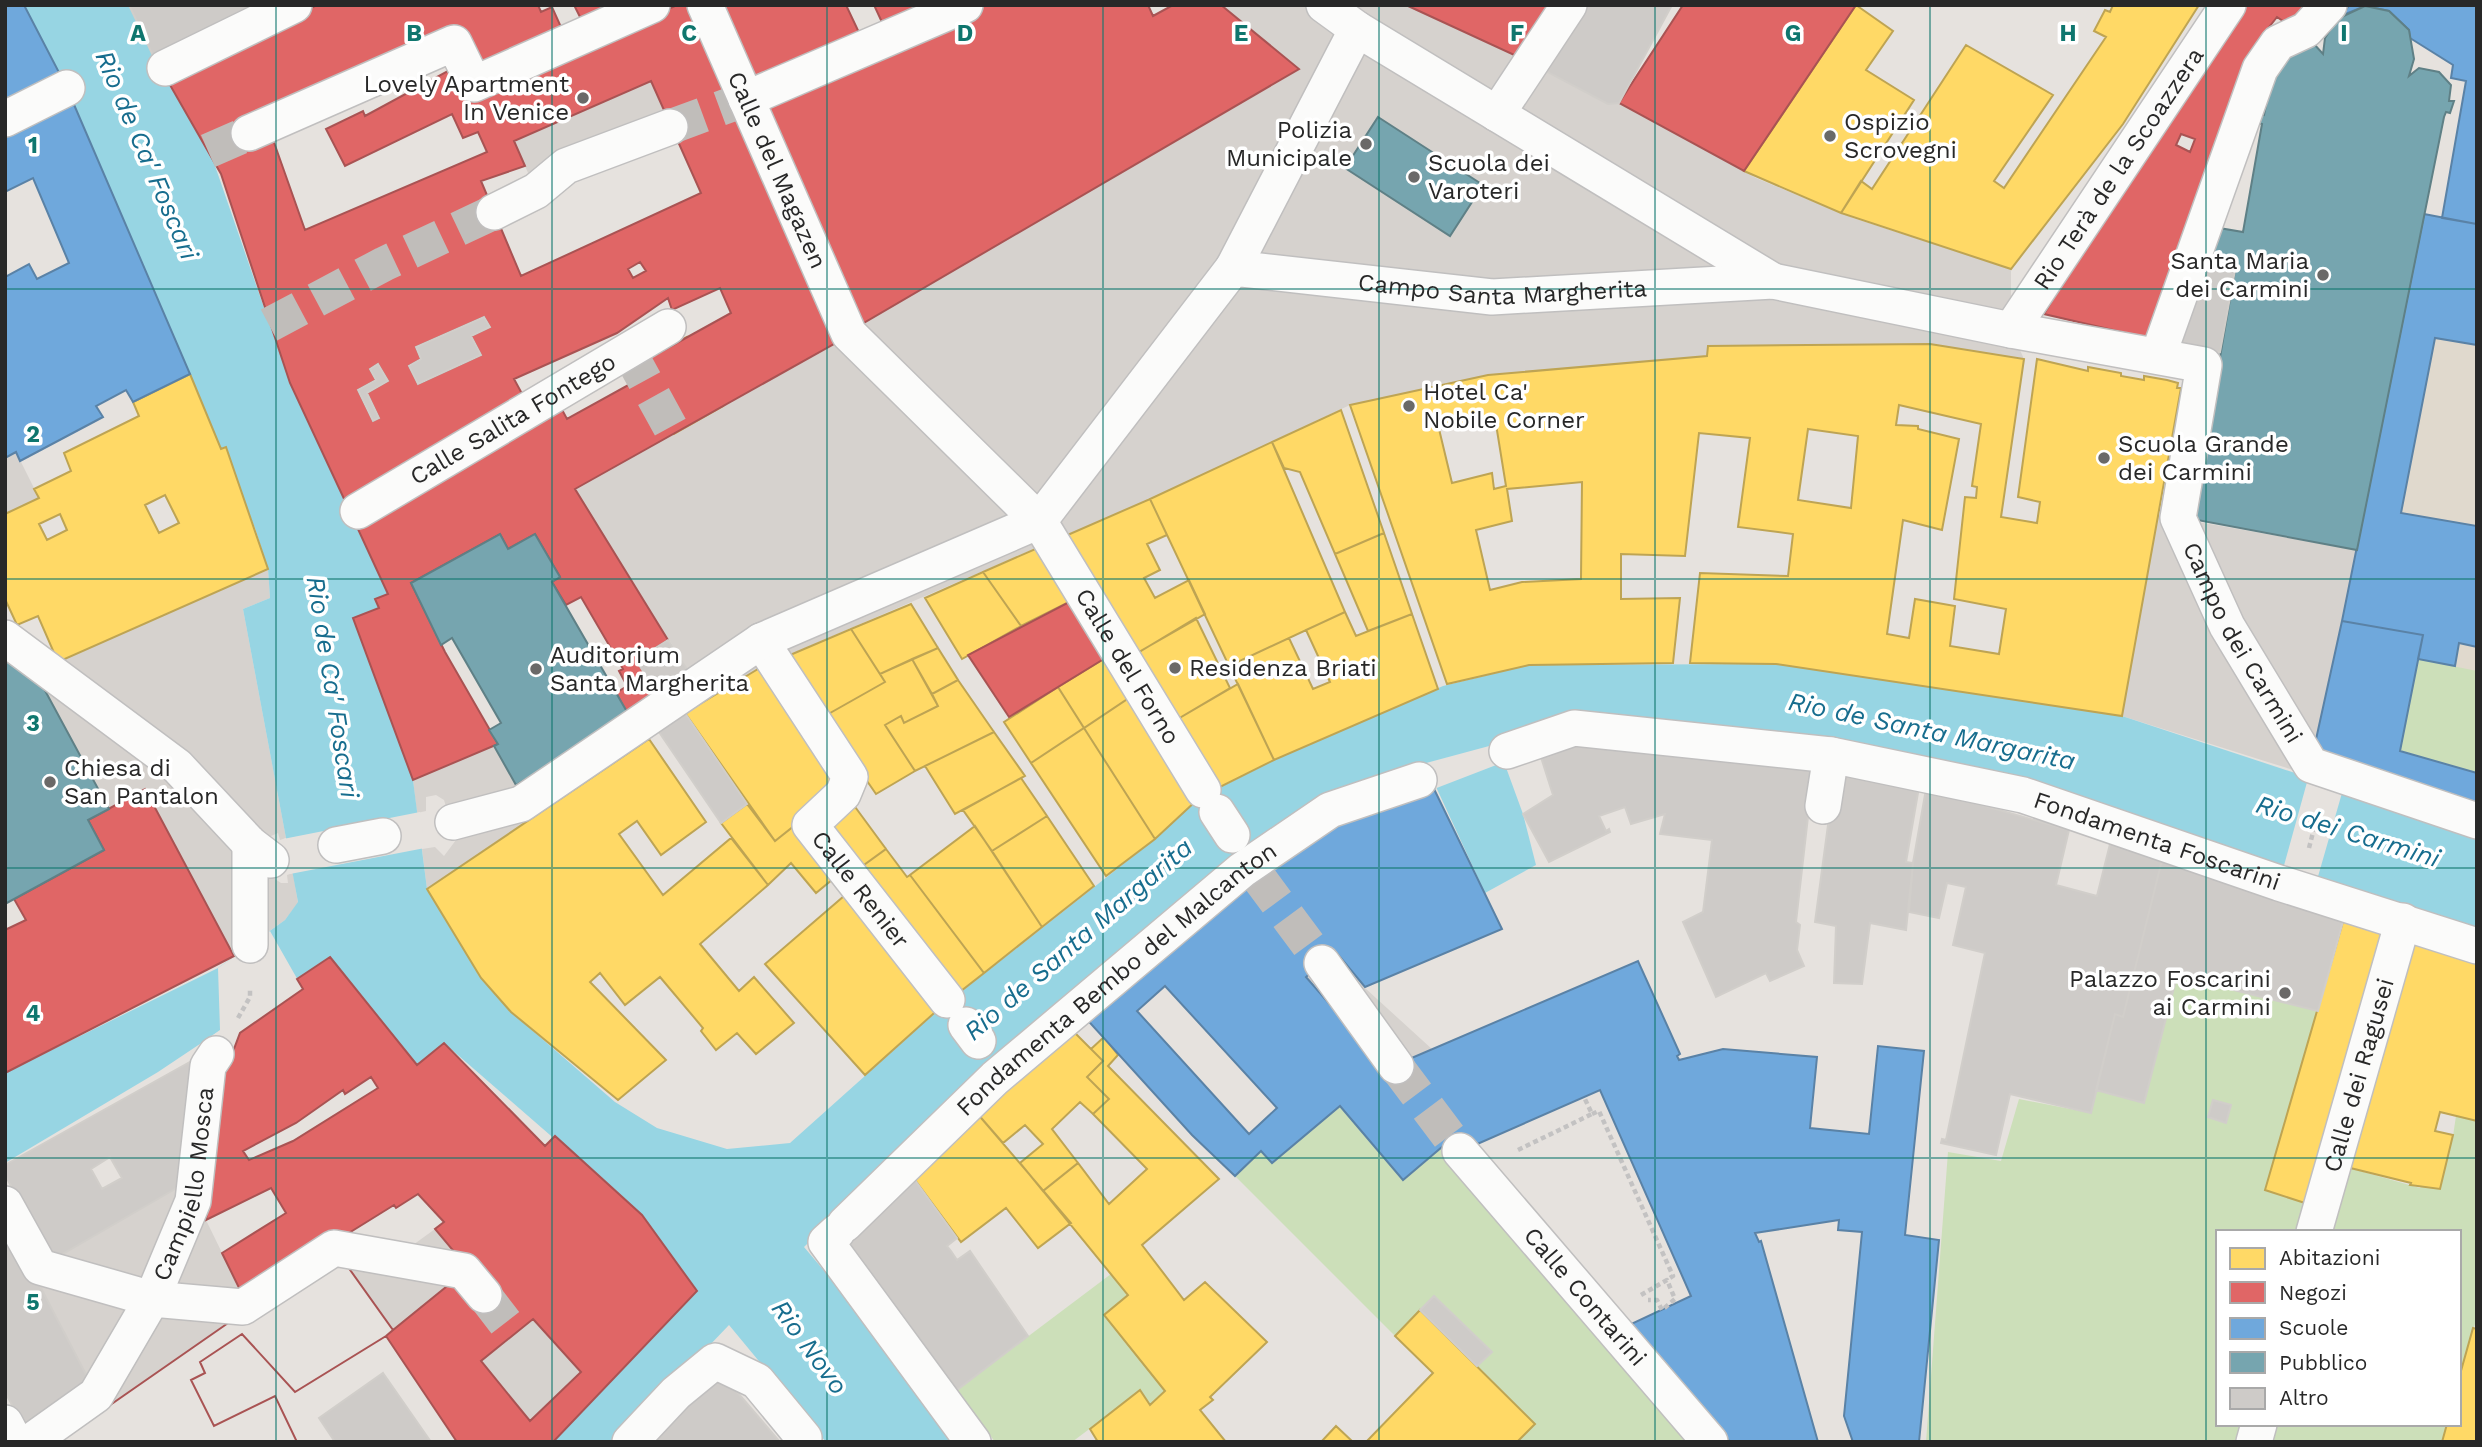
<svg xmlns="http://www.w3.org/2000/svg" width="2482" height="1447" font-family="'Work Sans',sans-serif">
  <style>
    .education { fill: #e0d9cd }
    .green { fill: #ccdfb9 }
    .plaza { fill: #d6d2ce; fill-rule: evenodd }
    .water { fill: #97d5e3 }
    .pier { fill: #e6e2de }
    .homes { fill: #ffd966; stroke: #bea453; stroke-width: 2; fill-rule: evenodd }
    .shops { fill: #e06666; stroke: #a95353; stroke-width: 2; fill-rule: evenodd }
    .schools { fill: #6fa8dc; stroke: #5a82a6; stroke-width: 2; fill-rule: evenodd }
    .public { fill: #76a5af; stroke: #5f8086; stroke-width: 2 }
    .building { fill: #cecbc8; stroke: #d1ceca; stroke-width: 2; fill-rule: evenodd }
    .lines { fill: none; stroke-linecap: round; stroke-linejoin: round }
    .pedestrian-tunnel { stroke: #c0bdba; stroke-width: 35; stroke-dasharray: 35 18; stroke-linecap: butt }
    .pedestrian-casing { stroke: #c0bfbf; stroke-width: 38 }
    .path { stroke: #c3c2c2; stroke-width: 4.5; stroke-dasharray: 5 3.5; stroke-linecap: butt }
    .pedestrian { stroke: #fbfbfa; stroke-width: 35 }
    .grid { fill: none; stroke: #0f766e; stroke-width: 2; stroke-opacity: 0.55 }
    .poi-dot { fill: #6a6968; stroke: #fff; stroke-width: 2.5 }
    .labels { text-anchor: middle; stroke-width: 7; stroke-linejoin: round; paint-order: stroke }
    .poi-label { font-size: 24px; fill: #282828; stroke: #fff; text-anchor: start }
    .street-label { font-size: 24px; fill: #282828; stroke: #fff }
    .water-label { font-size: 26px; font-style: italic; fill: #176d8e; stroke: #fff }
    .grid-label { font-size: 23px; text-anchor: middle; font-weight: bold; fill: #0f766e; stroke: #fff; stroke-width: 7; stroke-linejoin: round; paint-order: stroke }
  </style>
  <rect width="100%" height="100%" fill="#e6e2de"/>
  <path class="education" d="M2424,214L2477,224V773L2422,635L2342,621Z"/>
  <path class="green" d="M2418,659L2477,671V773L2400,751Z
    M2177,976L2318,1011L2265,1190L2314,1206L2306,1232H2218V1424H2248L2243,1442H1926L1948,1152L2001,1161L2019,1099L2091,1113L2096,1090L2144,1103Z
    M1340,1106L1403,1180L1442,1147L1692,1442H1517L1534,1423L1477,1366L1491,1351L1434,1296L1395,1336L1235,1176L1261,1151L1273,1163Z
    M2456,1116L2477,1121V1317L2459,1378V1232H2320L2339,1165L2420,1188L2453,1136Z
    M1111,1274L1128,1295L1104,1315L1165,1391L1150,1405L1140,1391L1072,1442H995L957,1390Z
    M2266,1424H2447L2442,1442H2261Z"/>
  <path class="plaza" d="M1221,5H1406L1532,63L1608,104L1619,103L1756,178L1853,218L2011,269V330L2024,359L1930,344L1708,346L1707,356L1488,375L1350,405L1150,499L763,666L706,699L575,489L841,341L855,328L1299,70ZM1378,118L1482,185L1450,236L1345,168Z
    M651,81L670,127L536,191L514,141Z
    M16,452L39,498L5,514V458Z
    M2158,515L2357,550L2309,775L2122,716Z
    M268,569L270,598L243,609L286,838L280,840L278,833L271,836L268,842L271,860L275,879L281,883H288L287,875L293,873L298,903L285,920L234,956L189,873L109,809L35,672Z
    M494,746L516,785L528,820L427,889L422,849L435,847L444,856L456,840L444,800L436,795L426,797V811L417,813L413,780Z
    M1335,951L1365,988L1433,1050L1386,1069L1306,977Z
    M182,1185L206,1220L244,1298L231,1321L104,1409L32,1271Z
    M435,1229L488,1292L461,1274L393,1330L338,1253L406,1250Z
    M533,1319L581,1372L530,1421L481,1361Z"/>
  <path class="water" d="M24,5H132L213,160L290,383L388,594L375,599L379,608L353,618L413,780L427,889L481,978L511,1012L615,1102L657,1128L727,1149L790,1143L942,1007L1155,839L1198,799L1274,760L1443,686L1529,665L1776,664L2122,716L2477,833V929L2024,783L1568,719L1504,762L1523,814L1536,865L1485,893L1425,763L1326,798L986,1067L804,1247L886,1344L958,1442H826L729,1325L617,1442H544L697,1291L642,1215L444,1043L417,1065L330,957L158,1072L5,1163V1073L218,968L285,920L298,902L243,609L270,598L268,569L255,528L67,88Z"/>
  <path class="pier" d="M1504,742V762L1434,789L1423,767L1415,766Z
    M2309,775L2344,786L2317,880L2283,869Z
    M420,812L425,848L290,874L283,839Z
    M270,931L299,982L211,1040L210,1037L220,1030L218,968Z"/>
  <path class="homes" d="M1856,5L1893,31L1866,70L1914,100L1841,213L1744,171Z
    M2113,5H2199L2123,124L2011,269L1841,213L1861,181L1872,189L1966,45L2053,95L1994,181L2004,188L2106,37L2094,31L2105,10L2110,12Z
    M687,337L723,406L674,434L643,377L652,372L646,360Z
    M1930,344L2024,359L2001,517L2037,523L2040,502L2018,497L2037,359L2088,371V367L2121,373V376L2144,380V376L2167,380L2178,383L2177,388H2181L2122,716L1776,664L1690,663L1700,573L1788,576L1793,534L1738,527L1750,438L1699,433L1685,556L1621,554V599L1680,598L1673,663L1529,665L1447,684L1350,405L1488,375L1707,356L1708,346ZM1899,405L1981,424L1972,486L1977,487L1976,498L1965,497L1954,599L2006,609L1999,654L1950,646L1955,606L1915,599L1909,638L1887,634L1903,520L1942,530L1959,439L1918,429V426L1896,425ZM1495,418L1506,486L1494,489L1492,473L1452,483L1439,429ZM1808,429L1858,436L1851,508L1798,500ZM1582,482L1581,579L1522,582L1490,590L1476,530L1512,521L1507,489Z
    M190,374L221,449L226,447L268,569L58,662L38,616L17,625L5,599V514L39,498L34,489L71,471L64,453L139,416L133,402ZM165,495L179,523L159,533L145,505ZM60,514L67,530L47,540L39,524Z
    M1341,410L1384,533L1335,554L1300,472L1284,468L1272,442Z
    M1272,442L1345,612L1229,666L1150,499Z
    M1150,499L1167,535L1147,544L1160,570L1144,578L1155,598L1189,580L1205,614L1137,653L1063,537Z
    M1384,533L1412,614L1368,631L1335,554Z
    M1040,547L1073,600L1021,626L983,572Z
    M983,572L1021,626L962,659L925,598Z
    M911,604L938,648L880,674L851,629Z
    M1345,612L1356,636L1412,614L1438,689L1274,760L1229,666L1289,638L1313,689L1330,682L1306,630Z
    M1196,618L1230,688L1171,723L1131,657Z
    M851,629L885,682L823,717L783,658Z
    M938,648L958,680L932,694L912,659Z
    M1107,657L1132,696L1084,728L1058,687Z
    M912,659L938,706L904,723L901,716L885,725L915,771L876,794L823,717L885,682L880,674Z
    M763,666L837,779L799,822L775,841L685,713Z
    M958,680L994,732L915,771L885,725L901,716L904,723L938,706L932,694Z
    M1238,684L1274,760L1214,790L1171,723Z
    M1058,687L1084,728L1031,763L1004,722Z
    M1132,696L1198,799L1155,839L1084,728Z
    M1084,728L1155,839L1106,876L1031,763Z
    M994,732L1025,776L955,814L925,766Z
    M649,739L706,822L661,855L637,821L619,834L663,895L731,838L768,885L700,944L739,991L754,977L794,1023L756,1054L737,1033L716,1050L701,1031L703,1028L660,977L625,1005L600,973L590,982L666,1060L618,1100L511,1012L481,978L427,889Z
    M1021,778L1047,816L992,851L963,810Z
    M850,800L886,849L853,873L816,826Z
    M747,804L775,841L799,822L839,874L816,893L791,863L768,885L721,823Z
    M1047,816L1094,886L1042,927L992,851Z
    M975,826L1042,927L984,973L910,875Z
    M886,849L907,877L910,875L984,973L952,998L853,873Z
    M851,890L942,1006L865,1075L765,964Z
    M2344,918L2477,958V1121L2440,1112L2435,1131L2453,1135L2440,1189L2410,1185L2411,1183L2326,1162L2314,1206L2265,1190Z
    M1068,1026L1103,1061L1087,1077L1109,1099L1093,1114L1080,1102L1052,1129L1078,1163L1043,1191L1020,1163L1043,1144L1025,1125L1003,1143L976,1112Z
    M1104,1037L1118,1055L1108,1066L1219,1179L1142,1245L1184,1300L1205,1282L1267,1342L1210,1397L1213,1400L1200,1410L1226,1442H1098L1090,1429L1140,1390L1150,1405L1165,1391L1104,1315L1128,1295L1043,1191L1078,1163L1109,1204L1147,1169L1093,1114L1109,1099L1087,1077L1103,1061L1091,1049Z
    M976,1112L1071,1223L1038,1248L1006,1208L961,1242L912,1176Z
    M1420,1310L1535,1424L1517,1442H1366L1433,1373L1395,1336Z
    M2473,1328L2477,1329V1442H2442L2447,1424H2459V1378Z
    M1336,1426L1353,1442H1321Z"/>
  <path class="shops" d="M317,5H538L541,12L552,7L565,36L477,76L453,26L246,127L252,141L271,134L305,230L487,152L478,132L463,138L452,114L345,166L326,129L363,111L365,116L457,66L474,99L677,5H692L716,51L841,340L575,489L668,640L636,660L658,695L628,715L616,693L627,686L619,671L623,669L581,597L566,605L552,582L560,577L535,534L508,549L500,534L411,583L445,652L498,744L413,780L353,618L379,608L375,599L388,594L357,527L489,452L484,442L559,404L567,419L652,372L646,360L731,313L720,288L672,310L668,298L617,333L514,379L526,401L346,503L290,383L221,174L166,78ZM651,81L701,193L521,276L481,181L525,166L514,141ZM640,262L646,271L633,278L628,269ZM484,317L490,327L471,336L481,355L418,384L409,366L421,359L416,347ZM378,364L388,381L367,393L379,418L373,421L358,390L376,380L370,369Z
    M574,5H639L586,29Z
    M711,5H846L863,41L750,90Z
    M874,5H947L886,31Z
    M983,5H1148L1153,16L1173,5H1221L1299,69L855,328L755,103Z
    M1406,5H1560L1525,60Z
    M1683,5H1856L1744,171L1619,103Z
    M2244,5H2315L2293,28L2277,17L2259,40L2156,340L2044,314L2098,225ZM2181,134L2195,139L2190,152L2176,145Z
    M1073,600L1107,657L1009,717L968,655Z
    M145,789L234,956L5,1073V930L26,920L14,899L104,850L88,820Z
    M330,957L417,1065L444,1043L545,1146L555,1136L642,1215L697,1291L553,1442H457L386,1336L295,1392L242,1334L200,1362L205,1373L191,1380L214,1426L275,1396L297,1442H57L231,1321L338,1253L393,1330L462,1274L488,1292L435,1229L444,1222L418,1194L396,1208L394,1205L244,1298L222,1253L286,1213L271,1188L206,1220L225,1073L240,1033L303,989L297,979ZM371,1077L378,1088L293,1141L249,1160L243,1151L296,1123L343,1090L345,1094ZM533,1319L581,1372L530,1421L481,1361Z
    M338,1253L393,1330L386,1336L295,1392L242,1334L200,1362L205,1373L191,1380L214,1426L275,1396L297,1442H57L231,1321Z"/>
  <path class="schools" d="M5,5H24L65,84L5,114Z
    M2349,5H2477V224L2442,218L2466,81L2451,78L2453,65L2410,38L2409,30L2389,11L2365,6L2343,15Z
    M69,93L190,374L133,402L126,390L96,406L103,417L20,461L16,452L5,458V277L29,264L37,279L69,263L33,178L5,192V124Z
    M2424,214L2477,224V345L2435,338L2401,513L2477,526V647L2459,643L2455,666L2418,659L2423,635L2342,621Z
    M2342,621L2423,635L2400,751L2477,773V811L2313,753Z
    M1434,789L1502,929L1365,987L1335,951L1306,977L1386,1069L1638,961L1680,1054L1677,1056L1679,1060L1723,1049L1817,1057L1810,1128L1869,1134L1878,1046L1924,1051L1905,1235L1939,1240L1919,1442H1853L1844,1416L1862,1232L1838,1230L1839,1220L1755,1233L1759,1242L1761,1241L1818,1442H1730L1629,1325L1691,1296L1600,1090L1450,1156L1442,1147L1403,1180L1340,1106L1272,1163L1261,1151L1235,1176L1192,1135L1082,1014L1185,926L1341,822ZM1165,986L1277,1108L1249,1134L1137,1011Z"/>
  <path class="public" d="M2365,6L2389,11L2409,30L2414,59L2409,76L2419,68L2439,72L2451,85L2449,101H2454L2450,113L2446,112L2444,117L2357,550L2192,519L2237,259L2208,254L2213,227L2243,232L2262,124L2257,123L2259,114L2264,115L2272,76L2298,43L2314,44L2323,54L2325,38L2337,19Z
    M1378,117L1483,185L1450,236L1345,168Z
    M500,534L508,549L535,534L560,577L552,582L630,717L516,785L494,746L498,744L489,730L501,723L452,638L441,645L411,583Z
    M5,654L35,672L109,809L88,820L104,850L5,904Z"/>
  <path class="building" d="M129,5H253L256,13L156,62Z
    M1578,5H1672L1619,103L1608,104L1538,67Z
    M2199,253L2237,259L2220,352L2181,345Z
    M484,317L490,327L471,336L481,355L418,384L409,366L421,359L416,347Z
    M378,364L388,381L367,393L379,418L373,421L358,390L376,380L370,369Z
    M668,640L690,674L658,695L636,660Z
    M685,713L747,804L721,823L659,732Z
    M1575,740L1820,770L1809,808L1796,922L1800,925L1797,950L1804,966L1770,981L1766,973L1716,997L1683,922L1703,912L1712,840L1660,834L1665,814L1631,824L1625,807L1599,816L1606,831L1609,829L1610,832L1549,862L1523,814L1553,795L1539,751Z
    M1835,773L1919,787L1906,862L1913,863L1906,930L1870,923L1862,984L1834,983L1836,926L1815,922Z
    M1926,789L2069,830L2056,885L2097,896L2110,844L2162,860L2123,1017L2115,1014L2091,1113L2010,1094L1996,1155L1941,1143L1942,1139L1946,1140L1985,953L1953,945L1966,887L1947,883L1939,918L1909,912L1913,863Z
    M2162,860L2344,918L2318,1011L2177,976L2144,1103L2096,1090L2115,1014L2123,1017Z
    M197,1058L182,1185L52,1260L5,1175V1165ZM110,1157L122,1178L102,1189L91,1169Z
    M2213,1100L2231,1105L2226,1123L2208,1117Z
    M912,1176L957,1238L947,1246L951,1251L957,1260L970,1251L1028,1336L957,1390L845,1237Z
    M5,1219L92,1386L25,1429L5,1392Z
    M1434,1296L1492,1352L1477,1366L1420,1310Z
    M719,1371L780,1442H657L647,1431Z
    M383,1373L431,1442H335L319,1418Z"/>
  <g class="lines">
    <path class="pedestrian-tunnel" d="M670,127L746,99
      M208,151L249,133
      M269,325L384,264L494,212
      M628,350L674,434
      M1256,874L1322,963
      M1396,1066L1460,1151
      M484,1295L514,1334"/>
    <defs>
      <g id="pedestrian">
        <path id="s1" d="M705,5L849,334L1039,521L1203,790"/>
        <path d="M1324,5L1357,29L1773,281"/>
        <path d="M165,68L294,5"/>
        <path d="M746,99L965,5"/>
        <path d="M1497,114L1569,5"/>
        <path d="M5,119L67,88"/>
        <path d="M249,133L454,43L474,84L652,5"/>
        <path d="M494,212L536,191L566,166L670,127"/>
        <path d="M1233,268L1357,29"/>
        <path id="s2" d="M2011,330L2228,5"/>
        <path d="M2158,356L2260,69L2278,43L2306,30L2329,5"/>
        <path id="s3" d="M358,511L668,327"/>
        <path d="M5,638L177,766L250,844L271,860"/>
        <path id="s4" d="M761,641L850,777L843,794L810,825L947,1000"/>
        <path id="s5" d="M1507,751L1574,728L1831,755L2023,795L2279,883L2477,946"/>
        <path d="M1823,806L1831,755"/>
        <path d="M1217,812L1232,835"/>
        <path id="s6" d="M453,822L521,804L761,641L1039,521L1233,268L1492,297L1773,281L2011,330L2204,365L2178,518L2227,626L2311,765L2477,821"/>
        <path d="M336,845L383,836"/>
        <path d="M250,945V844"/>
        <path d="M1322,963L1396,1066"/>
        <path d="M966,1025L978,1041"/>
        <path id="s7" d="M1460,1151L1710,1442"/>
        <path d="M5,1204L40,1267L152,1299L243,1307L334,1248L464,1271L484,1295"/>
        <path id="s8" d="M845,1224L995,1078L1242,870L1330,810L1419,780"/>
        <path d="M837,1232L826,1242L973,1442"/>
        <path id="s9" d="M2314,1232L2403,921"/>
        <path d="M5,1423L15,1442"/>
        <path id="s10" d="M30,1442L96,1395L152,1299L193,1201L208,1066L216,1054"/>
        <path d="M630,1442L676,1393L715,1361L757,1381L804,1438L800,1442"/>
        <path d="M2254,1442L2259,1424"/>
      </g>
    </defs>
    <use href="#pedestrian" class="pedestrian-casing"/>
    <path class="path" d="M2309,848L2318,813
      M238,1018L250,997V988
      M1592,1114L1599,1111L1673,1276L1667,1280
      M1518,1150L1592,1114L1584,1097
      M1641,1295L1667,1280L1675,1299L1662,1310L1657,1300H1648"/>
    <use href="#pedestrian" class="pedestrian"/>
  </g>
  <path class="grid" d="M276,5V1442M552,5V1442M827,5V1442M1103,5V1442M1379,5V1442M1655,5V1442M1930,5V1442M2206,5V1442M5,289H2477M5,579H2477M5,868H2477M5,1158H2477"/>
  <g class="poi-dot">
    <circle cx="583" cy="98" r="7"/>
    <circle cx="1830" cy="136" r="7"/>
    <circle cx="1366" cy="144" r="7"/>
    <circle cx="1414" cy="177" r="7"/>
    <circle cx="2323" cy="275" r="7"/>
    <circle cx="1409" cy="406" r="7"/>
    <circle cx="2104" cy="458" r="7"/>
    <circle cx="1175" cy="668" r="7"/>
    <circle cx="536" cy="669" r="7"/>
    <circle cx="50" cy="782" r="7"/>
    <circle cx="2285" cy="993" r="7"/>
  </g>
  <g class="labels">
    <g class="poi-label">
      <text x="569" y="92" text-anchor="end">Lovely Apartment<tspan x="569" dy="28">In Venice</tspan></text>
      <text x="1844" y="130">Ospizio<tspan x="1844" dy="28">Scrovegni</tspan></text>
      <text x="1352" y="138" text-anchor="end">Polizia<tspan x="1352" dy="28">Municipale</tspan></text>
      <text x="1428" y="171">Scuola dei<tspan x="1428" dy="28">Varoteri</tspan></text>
      <text x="2309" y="269" text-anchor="end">Santa Maria<tspan x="2309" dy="28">dei Carmini</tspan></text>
      <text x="1423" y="400">Hotel Ca'<tspan x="1423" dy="28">Nobile Corner</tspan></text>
      <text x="2118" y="452">Scuola Grande<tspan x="2118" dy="28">dei Carmini</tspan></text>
      <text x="550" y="663">Auditorium<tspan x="550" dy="28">Santa Margherita</tspan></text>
      <text x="1189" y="676">Residenza Briati</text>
      <text x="64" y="776">Chiesa di<tspan x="64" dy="28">San Pantalon</tspan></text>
      <text x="2271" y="987" text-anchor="end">Palazzo Foscarini<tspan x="2271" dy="28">ai Carmini</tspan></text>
    </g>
    <g class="street-label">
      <text dy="8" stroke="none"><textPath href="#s2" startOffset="194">Rio Terà de la Scoazzera</textPath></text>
      <text dy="8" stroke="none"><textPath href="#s1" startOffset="180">Calle del Magazen</textPath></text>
      <text dy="8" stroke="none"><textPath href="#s6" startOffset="1253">Campo Santa Margherita</textPath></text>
      <text dy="8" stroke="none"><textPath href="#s3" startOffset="180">Calle Salita Fontego</textPath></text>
      <text dy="8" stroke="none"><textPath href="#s6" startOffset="2259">Campo dei Carmini</textPath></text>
      <text dy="8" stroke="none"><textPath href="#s1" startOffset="796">Calle del Forno</textPath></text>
      <text dy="8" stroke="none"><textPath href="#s5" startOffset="667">Fondamenta Foscarini</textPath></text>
      <text dy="8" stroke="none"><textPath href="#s4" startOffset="308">Calle Renier</textPath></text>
      <text dy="8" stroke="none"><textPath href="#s8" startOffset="366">Fondamenta Bembo del Malcanton</textPath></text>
      <text dy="8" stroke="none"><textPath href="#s9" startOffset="163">Calle dei Ragusei</textPath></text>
      <text dy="8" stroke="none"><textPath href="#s10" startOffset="313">Campiello Mosca</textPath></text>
      <text dy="8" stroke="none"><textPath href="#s7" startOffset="192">Calle Contarini</textPath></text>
    </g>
    <g class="water-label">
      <text transform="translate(147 155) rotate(67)" y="9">Rio de Ca' Foscari</text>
      <text transform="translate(333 687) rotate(81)" y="9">Rio de Ca' Foscari</text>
      <text transform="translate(1932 731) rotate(12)" y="9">Rio de Santa Margarita</text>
      <text transform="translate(2348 831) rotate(17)" y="9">Rio dei Carmini</text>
      <text transform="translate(1078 939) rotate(-41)" y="9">Rio de Santa Margarita</text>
      <text transform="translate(810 1347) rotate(54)" y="9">Rio Novo</text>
    </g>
  </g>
  <g class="grid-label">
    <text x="138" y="41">A</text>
    <text x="414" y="41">B</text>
    <text x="689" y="41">C</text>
    <text x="965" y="41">D</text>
    <text x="1241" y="41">E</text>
    <text x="1517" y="41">F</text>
    <text x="1793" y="41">G</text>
    <text x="2068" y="41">H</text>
    <text x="2344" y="41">I</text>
    <text x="33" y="153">1</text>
    <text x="33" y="442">2</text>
    <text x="33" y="731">3</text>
    <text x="33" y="1021">4</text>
    <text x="33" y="1310">5</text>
  </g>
  <rect width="2482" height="1447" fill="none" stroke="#282828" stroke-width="14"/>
  <rect x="2216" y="1230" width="245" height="196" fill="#ffffff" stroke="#a9a9a9" stroke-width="2"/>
  <rect x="2230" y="1248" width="35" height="21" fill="#ffd966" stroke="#a9a9a9" stroke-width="2"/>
  <text x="2279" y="1265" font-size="21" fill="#282828">Abitazioni</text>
  <rect x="2230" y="1282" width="35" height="21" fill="#e06666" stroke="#a9a9a9" stroke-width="2"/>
  <text x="2279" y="1300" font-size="21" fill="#282828">Negozi</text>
  <rect x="2230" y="1318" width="35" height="21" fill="#6fa8dc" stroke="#a9a9a9" stroke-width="2"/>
  <text x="2279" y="1335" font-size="21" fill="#282828">Scuole</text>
  <rect x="2230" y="1352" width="35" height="21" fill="#76a5af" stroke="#a9a9a9" stroke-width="2"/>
  <text x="2279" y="1370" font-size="21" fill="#282828">Pubblico</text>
  <rect x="2230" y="1388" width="35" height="21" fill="#cecbc8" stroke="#a9a9a9" stroke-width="2"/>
  <text x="2279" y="1405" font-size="21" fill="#282828">Altro</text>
</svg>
